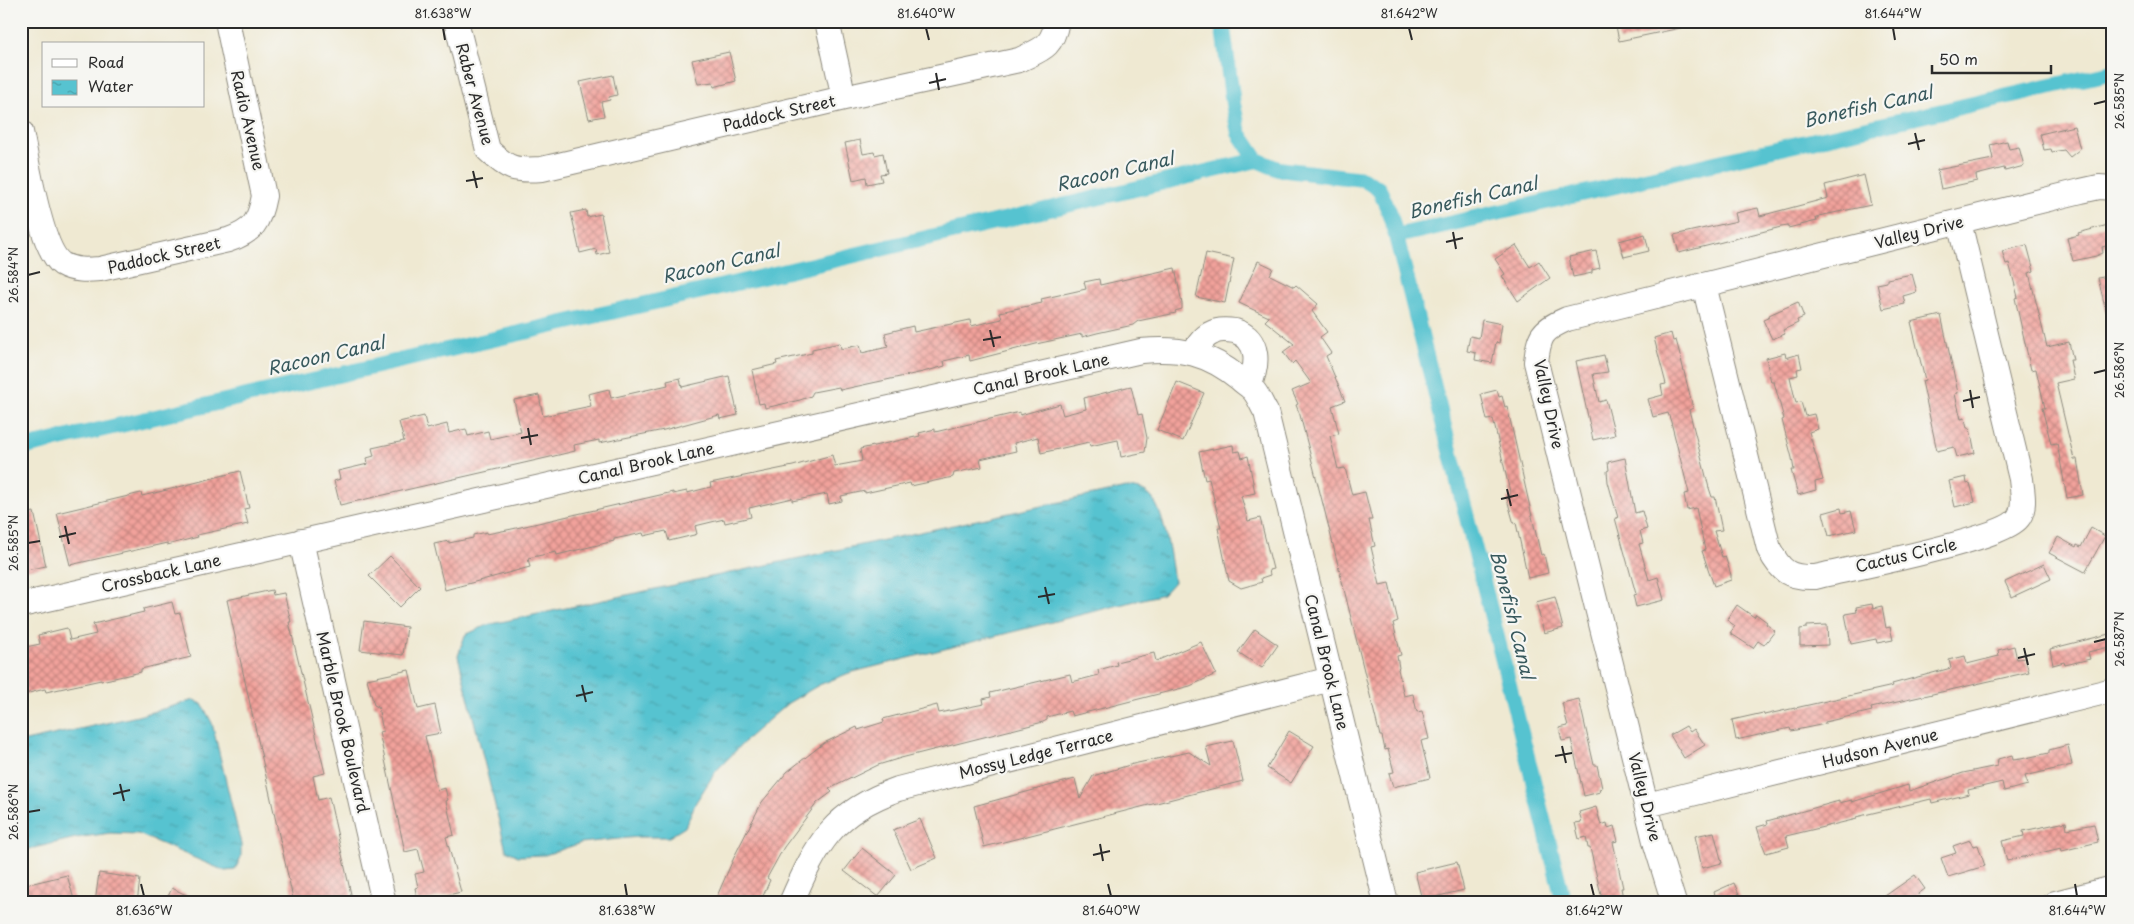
<svg xmlns="http://www.w3.org/2000/svg" width="2134" height="924" font-family="'Playpen Sans',sans-serif">
  <style>
    .water { fill: url(#water-ripples); stroke: #41777e }
    .lines { fill: none; stroke-linecap: round; stroke-linejoin: round }
    .canal { stroke: #57c3d0; stroke-width: 16 }
    .building { fill: url(#building-cross-hatch) }
    .minor-casing { stroke: #8d8a7e; stroke-width: 26 }
    .minor { stroke: #fff; stroke-width: 24 }
    .ticks { fill: none; stroke: #2b2b2b; stroke-width: 2 }
    .labels { text-anchor: middle; stroke-width: 4.5; stroke-linejoin: round; paint-order: stroke }
    .street-label { font-size: 16px; fill: #2b2b2b; stroke: #f6f6f2 }
    .water-label { font-size: 18px; font-style: italic; fill: #38595d; stroke: #f6f6f2 }
    .neatline { fill: none; stroke: #2b2b2b; stroke-width: 2 }
    .ticks-label { font-size: 12px; text-anchor: middle; fill: #2b2b2b }
  </style>
  <defs>
    <pattern id="water-ripples" width="26" height="14" patternUnits="userSpaceOnUse" patternTransform="scale(1.25)"><rect width="26" height="14" fill="#57c3d0"/><path d="M2 4q2-2 4 0t4 0M15 11q2-2 4 0t4 0" fill="none" stroke="#489fa9"/></pattern>
    <pattern id="building-cross-hatch" width="8" height="8" patternUnits="userSpaceOnUse" patternTransform="scale(1.25)"><rect width="8" height="8" fill="#f2a29b"/><path d="M0 0l8 8M0 8l8-8" fill="none" stroke="#c4847f"/></pattern>
  </defs>
  <rect width="100%" height="100%" fill="#f6f6f2"/>
  <filter id="ink" filterUnits="userSpaceOnUse"><feTurbulence type="fractalNoise" baseFrequency=".02" numOctaves="2"/><feDisplacementMap in="SourceGraphic" scale="10" xChannelSelector="R" yChannelSelector="G"/><feConvolveMatrix kernelMatrix="1 2 1 2 8 2 1 2 1" color-interpolation-filters="sRGB"/></filter>
  <filter id="wash" filterUnits="userSpaceOnUse"><feTurbulence type="fractalNoise" baseFrequency=".0096" numOctaves="4" result="noise"/><feDisplacementMap in="SourceGraphic" scale="20" xChannelSelector="R" yChannelSelector="G"/><feGaussianBlur stdDeviation="1.12" result="paint"/><feColorMatrix in="noise" values="0 0 0 0 0 0 0 0 0 0 0 0 0 0 0 0 0 1.4 0 .05"/><feComposite in="paint" operator="in"/></filter>
  <g filter="url(#wash)">
    <rect width="100%" height="100%" fill="#efe9d2"/>
    <path class="water" d="M1126,488C1135,489 1146,490 1152,498C1165,514 1171,560 1174,582L1163,594L849,673L819,685L788,703L750,736L716,771L696,802L685,827L669,837H637L581,843L545,855L518,856L506,850L458,656L465,635L487,625Z
      M194,700L202,704L212,723L241,844V857L235,870L225,871L138,834L110,833L76,838L21,851V742L138,716Z"/>
    <g class="lines">
      <path class="canal" d="M1222,21L1233,104L1239,133L1257,160
        M21,448L698,292L1257,160L1278,169L1363,179L1379,189L1389,211L1396,236
        M1564,903L1396,236L2113,72"/>
    </g>
    <g id="blocks">
      <path class="building" d="M1615,21H1684L1685,27L1619,41Z
        M729,52L736,81L714,87L713,82L698,84L692,60Z
        M613,75L617,95L609,97L610,100L601,102L604,116L589,119L580,82Z
        M2074,126L2080,149L2070,157L2064,150L2052,152L2051,149L2044,150L2040,134Z
        M860,140L863,154L874,152L875,155L883,153L887,173L880,174L882,181L867,184L866,177L853,180L845,143Z
        M2007,141L2009,149L2019,147L2024,166L2005,171L2004,168L1976,175L1977,181L1941,189L1937,170L1993,159L1990,145Z
        M1864,175L1871,205L1819,216V218H1816L1817,221L1788,228V226L1781,227L1679,253L1674,235L1737,221L1735,213L1758,208L1760,216L1828,198L1825,185Z
        M586,210L587,217L601,214L609,252L597,255L596,249L580,253L571,213Z
        M2108,225L2113,244L2102,247L2103,253L2096,256L2073,261L2067,238L2079,235L2078,233Z
        M1645,234L1649,251L1624,257L1619,241Z
        M1516,245L1530,267L1539,261L1550,278L1518,301L1502,276L1505,274L1495,259Z
        M2027,245L2034,271L2029,273L2047,347L2069,342L2073,360H2070L2074,379L2056,383L2074,459H2077L2083,495L2067,498L2057,443L2051,444L2042,408H2045L2036,369L2031,370L2015,298L2018,297L2009,263L2006,264L2002,251Z
        M1596,251L1600,268L1592,270V273L1573,277L1569,257Z
        M1206,253L1234,259L1225,303L1196,297Z
        M1258,261L1273,268L1270,275L1294,287L1296,285L1318,304L1312,311L1327,332L1320,337L1331,353L1326,356L1345,401L1332,406L1339,434L1330,436L1338,469L1345,468L1352,495L1365,492L1372,520H1369L1375,546L1371,547L1380,585L1389,583L1398,621L1393,623L1401,655L1397,656L1399,668L1398,669L1404,696L1413,694L1417,712L1422,711L1429,739L1421,741L1430,778L1393,787L1389,773L1394,772L1388,749L1385,750L1382,736H1380L1326,516L1300,415L1296,405L1298,404L1292,391L1311,383L1295,361L1292,364L1283,352L1294,344L1265,321L1269,317L1239,303Z
        M1175,268L1182,304V309L1175,311L1176,313L1138,321L1133,325L1097,333L1082,337V334L1036,344L970,361L969,355L944,361L945,366L923,372L840,390L839,387L813,392L811,396L800,400L765,408L764,403L759,404L752,370L777,364L776,361L812,353V349L840,343L841,349L860,345L862,353L888,347L885,333L913,326L914,332L970,320L971,326L1002,319L1000,312L1042,303L1041,299L1086,289L1084,282L1099,279L1100,285Z
        M1912,274L1917,292L1903,296L1905,304L1883,309L1877,284L1887,282V279Z
        M2113,275V318L2108,319L2098,278Z
        M1798,302L1804,317L1797,320L1798,323L1783,330L1785,334L1772,339L1763,320L1770,317L1769,315Z
        M1941,315L1958,393L1955,394L1961,419L1965,418L1967,428H1970L1975,453L1957,457L1954,447L1937,451L1922,381L1925,380L1911,322Z
        M1482,320L1502,324L1499,343L1496,342L1492,363L1475,360L1476,353L1467,351L1470,336L1479,338Z
        M1671,333L1673,341L1676,340L1679,351L1693,408L1689,410L1709,488L1712,497H1715L1722,530L1714,531L1722,557L1725,556L1731,575V580L1714,586L1702,551L1705,550L1696,508L1687,510L1684,494L1689,493L1671,422L1668,413L1653,417L1648,399L1663,395L1661,385L1666,384L1654,338Z
        M1785,353L1786,358L1799,354L1802,368L1797,369L1798,375L1790,377L1796,403L1801,402L1805,416L1814,414L1818,429L1809,432L1823,480L1815,482L1816,490L1798,495L1791,470H1794L1792,458L1782,420L1784,419L1774,382H1771L1766,358Z
        M1604,355L1608,372L1593,374L1599,402L1606,400L1615,435L1593,440L1576,361Z
        M729,376L738,415L720,419L719,415L664,430L599,443V440L574,445L575,451L546,458L340,505L334,481L340,479L338,471L368,464L367,458L374,456L372,448L404,441L399,422L424,416L427,429L447,424L449,433L466,429L468,436L488,431L490,439L521,432L514,400L539,395L543,416L591,406L588,394L609,389L611,398L668,385L667,381L680,378L682,387Z
        M1177,382L1204,393L1183,441L1157,430Z
        M1131,386L1138,415L1142,414L1147,438L1145,452L1121,457L1118,440L1090,446L1089,442L1041,453L1038,437L1014,443L1016,451L980,459L982,467L954,473L953,477L911,486L910,483L865,493V491L841,496L842,501L829,504L827,494L792,501V498L749,508L751,517L725,523L724,519L695,526L697,534L694,535L669,541L666,531L644,536L643,533L614,539V541L565,553L557,555L556,552L528,558L530,567L445,590L434,544L449,541V543L473,538V535L487,532V534L512,529L673,492V494L687,491V493L711,487L710,483L793,466L832,455L835,466L862,461L860,449L920,436L919,433L935,429V432L1020,412V415L1060,404L1063,415L1086,409L1084,398Z
        M1497,390L1499,397L1502,396L1505,407L1507,406L1539,547L1541,555L1544,554L1548,573L1528,578L1516,523L1514,524L1507,499L1510,498V492L1493,419L1487,420L1481,394Z
        M1233,445L1234,452L1240,451L1242,458L1248,456L1255,493L1241,496L1248,521L1260,518L1273,569L1269,570L1270,575L1261,578L1262,582L1241,588L1229,581L1218,528H1221L1209,479L1205,480L1199,452Z
        M1625,458L1635,513L1642,511L1647,529L1640,531L1643,543L1639,544L1649,580L1658,577L1664,600L1636,607L1633,595L1636,594L1615,518H1618L1608,482L1607,471L1609,470L1608,462Z
        M240,471L249,508L244,509L248,524L197,535L198,537L167,545V543L70,565L57,513L141,493L142,496L171,489Z
        M1966,477L1967,484L1970,483L1975,502L1955,507L1949,481Z
        M1841,508L1842,513L1851,511L1856,530L1829,536L1823,513Z
        M34,512L46,566L21,571V515Z
        M2091,528L2105,536L2085,572L2049,553L2058,537L2076,547L2077,545L2081,547Z
        M390,556L420,587L400,607L369,576Z
        M2044,564L2051,579L2012,597L2005,582Z
        M272,590L273,595L284,593L291,622H289L325,773L313,776L318,800L329,797L353,903H294L227,600Z
        M1555,597L1563,628L1544,633L1536,602Z
        M172,602L175,614L180,613L191,657L141,669V672L101,681V680L46,692L45,689L21,695V648L40,644L38,635L67,628L70,640L96,634L93,624L144,612L143,609Z
        M1872,604L1873,608L1882,606L1886,628L1890,627L1893,640L1877,643L1876,639L1851,644L1845,614L1857,612L1856,607Z
        M1737,605L1754,617L1756,614L1767,622L1766,624L1775,631L1764,645L1758,641L1753,648L1730,633L1735,626L1727,620Z
        M364,621L407,627L403,655L360,650Z
        M1827,625L1828,645L1800,646V629L1807,628V626Z
        M1255,629L1278,645L1262,668L1238,652Z
        M2113,633V646L2088,652L2090,659L2065,665L2064,662L2053,665L2050,649Z
        M1201,642L1216,674L1190,686L1072,716L1070,711L1047,717V720L1043,722L901,758L878,765L829,789L832,792L817,803L784,847L767,878L770,880L760,903H753L737,896V903H714L736,853L762,802L787,772L824,743L857,727L858,730L884,722L883,719L937,705L939,713L984,704L983,699L991,697L990,693L1070,674L1072,682L1099,675L1098,670L1117,665L1116,662L1154,653L1156,661Z
        M2014,646L2017,659L2025,658L2029,672L1871,708L1872,711L1825,722V724L1791,731L1790,728L1736,740L1732,720L1763,713L1764,715L1893,686L1892,684L1951,668L1949,660L1965,656L1967,664L1999,656L1998,650Z
        M409,670L418,709L435,705L441,733L425,736L437,790L445,788L448,800L446,801L454,835L446,837L461,892L418,902L415,888L418,887L415,874L424,872L418,849L405,852L379,732L383,731L378,707L374,705L367,679Z
        M1579,699L1594,765H1597L1602,788L1599,789L1600,792L1584,796L1571,739L1562,741L1559,728L1568,726L1562,703Z
        M1686,726L1690,732L1694,729L1705,745L1684,758L1670,735Z
        M1289,731L1314,746L1291,783L1267,768Z
        M1233,741L1243,781L984,847L974,806L1075,779L1080,799L1093,776L1133,764L1189,752L1211,766L1206,747Z
        M2068,745L2072,765L2025,776L2028,785L2004,791L2002,782L1968,790L1969,794L1932,803L1931,799L1856,817L1857,819L1786,836L1789,847L1766,853L1762,843L1757,827L1768,824L1767,821L1839,801V803L1852,800V802L1908,785L1909,791L1963,773L1997,766L1998,759L2012,755L2013,760L2021,759L2049,753V750Z
        M1596,807L1601,825L1607,823L1608,828L1614,826L1618,841L1613,842L1623,888H1621L1623,898L1603,903L1590,848H1588L1586,837L1579,839L1575,823L1582,822L1579,812Z
        M920,819L937,858L911,869L893,830Z
        M2066,822L2067,829L2094,824L2098,842L2062,851L2061,848L2007,861L2002,841L2024,836L2023,831Z
        M1714,832L1722,863L1702,868L1695,836Z
        M1970,840L1973,846L1978,845L1985,866L1948,877L1941,858L1956,853L1953,846Z
        M862,848L896,875L878,897L844,871Z
        M1457,862L1464,890L1422,900L1415,872Z
        M99,873L140,879L137,903H95Z
        M67,875L75,903H21V886Z
        M1915,875L1925,889L1918,894L1919,897L1910,903H1875Z
        M1734,883L1743,903H1718L1714,892Z
        M172,888L202,903H165Z"/>
    </g>
  </g>
  <g filter="url(#ink)">
    <use href="#blocks" fill-opacity="0" stroke="#8d8a7e" stroke-width="1"/>
    <g class="lines">
      <defs>
        <path id="minor" d="M456,21L488,150C508,169 514,171 542,169L844,98L1019,60C1042,49 1052,48 1057,21
          M827,21L844,98
          M21,132C27,159 40,249 62,264C74,271 87,270 100,269L228,240C254,231 259,222 264,196L227,21
          M1704,285L1769,549C1781,572 1789,578 1815,577C1848,569 2006,539 2019,517C2026,506 2022,491 2021,479L1959,222
          M1193,352C1198,346 1204,336 1212,333C1218,329 1228,330 1235,331C1261,339 1258,366 1249,386
          M301,541L384,903
          M21,605L1141,351C1181,347 1208,353 1240,379C1244,383 1251,387 1254,391C1259,397 1262,406 1266,412L1386,903
          M1647,805L2113,690
          M791,903C817,843 833,812 898,789L1331,679
          M1674,903L1656,845L1536,362C1539,336 1541,330 1567,319L2081,191L2099,187L2113,188
          M2055,903L2113,888"/>
      </defs>
      <use href="#minor" class="minor-casing"/>
      <use href="#minor" class="minor"/>
    </g>
  </g>
  <path class="ticks" d="M443,28L445,40M926,28L929,40M1409,28L1412,40M1893,28L1895,40M936,73L939,90M929,83L946,79M2094,104L2106,101M1915,133L1919,150M1908,144L1925,140M473,171L477,188M466,181L483,178M1453,232L1456,249M1446,242L1463,238M28,275L40,272M990,330L994,347M983,340L1001,337M2094,373L2106,370M1970,390L1973,408M1963,401L1980,397M528,428L531,445M521,438L538,435M1507,489L1511,506M1501,499L1518,495M65,526L69,544M59,537L76,533M28,543L40,541M1045,587L1049,604M1038,597L1055,594M2094,642L2106,639M2024,648L2028,665M2018,658L2035,654M582,685L586,702M576,696L593,692M1562,746L1566,763M1555,756L1572,753M120,784L124,801M113,794L130,790M28,812L40,810M1100,844L1103,861M1093,855L1110,851M141,884L144,896M625,884L627,896M1108,884L1111,896M1591,884L1594,896M2075,884L2077,896"/>
  <g class="labels">
    <g class="street-label">
      <text transform="translate(475 94) rotate(75)" y="6">Raber Avenue</text>
      <text transform="translate(779 113) rotate(-13)" y="6">Paddock Street</text>
      <text transform="translate(248 120) rotate(77)" y="6">Radio Avenue</text>
      <text transform="translate(1919 232) rotate(-14)" y="6">Valley Drive</text>
      <text transform="translate(164 255) rotate(-13)" y="6">Paddock Street</text>
      <text transform="translate(1041 374) rotate(-13)" y="6">Canal Brook Lane</text>
      <text transform="translate(1549 404) rotate(78)" y="6">Valley Drive</text>
      <text transform="translate(646 463) rotate(-13)" y="6">Canal Brook Lane</text>
      <text transform="translate(1906 555) rotate(-13)" y="6">Cactus Circle</text>
      <text transform="translate(161 573) rotate(-13)" y="6">Crossback Lane</text>
      <text transform="translate(1327 662) rotate(76)" y="6">Canal Brook Lane</text>
      <text transform="translate(343 722) rotate(77)" y="6">Marble Brook Boulevard</text>
      <text transform="translate(1880 748) rotate(-14)" y="6">Hudson Avenue</text>
      <text transform="translate(1036 754) rotate(-14)" y="6">Mossy Ledge Terrace</text>
      <text transform="translate(1645 797) rotate(76)" y="6">Valley Drive</text>
    </g>
    <g class="water-label">
      <text transform="translate(1868 107) rotate(-13)" y="6">Bonefish Canal</text>
      <text transform="translate(1115 172) rotate(-13)" y="6">Racoon Canal</text>
      <text transform="translate(1473 198) rotate(-13)" y="6">Bonefish Canal</text>
      <text transform="translate(721 264) rotate(-13)" y="6">Racoon Canal</text>
      <text transform="translate(326 356) rotate(-13)" y="6">Racoon Canal</text>
      <text transform="translate(1512 615) rotate(76)" y="6">Bonefish Canal</text>
    </g>
  </g>
  <rect width="2134" height="924" fill="none" stroke="#f6f6f2" stroke-width="55"/>
  <rect x="42" y="42" width="162" height="65" fill="#f6f6f2" stroke="#a5a5a2"/>
  <rect x="52" y="59" width="25" height="8" fill="#ffffff" stroke="#a5a5a2"/>
  <text x="88" y="68" font-size="15" fill="#2b2b2b">Road</text>
  <rect x="52" y="80" width="25" height="15" fill="url(#water-ripples)" stroke="#a5a5a2"/>
  <text x="88" y="92" font-size="15" fill="#2b2b2b">Water</text>
  <path d="M1932 65v8h119v-8" fill="none" stroke="#2b2b2b" stroke-width="2.5"/>
  <text x="1939" y="65" font-size="15" fill="#2b2b2b" stroke="#f6f6f2" stroke-width="4" paint-order="stroke">50 m</text>
  <rect x="28" y="28" width="2078" height="868" class="neatline"/>
  <g class="ticks-label">
    <text x="443" y="18">81.638°W</text>
    <text x="926" y="18">81.640°W</text>
    <text x="1409" y="18">81.642°W</text>
    <text x="1893" y="18">81.644°W</text>
    <text transform="translate(2120 101) rotate(-90)" y="4">26.585°N</text>
    <text transform="translate(14 275) rotate(-90)" y="4">26.584°N</text>
    <text transform="translate(2120 370) rotate(-90)" y="4">26.586°N</text>
    <text transform="translate(14 543) rotate(-90)" y="4">26.585°N</text>
    <text transform="translate(2120 639) rotate(-90)" y="4">26.587°N</text>
    <text transform="translate(14 812) rotate(-90)" y="4">26.586°N</text>
    <text x="144" y="915">81.636°W</text>
    <text x="627" y="915">81.638°W</text>
    <text x="1111" y="915">81.640°W</text>
    <text x="1594" y="915">81.642°W</text>
    <text x="2077" y="915">81.644°W</text>
  </g>
</svg>
